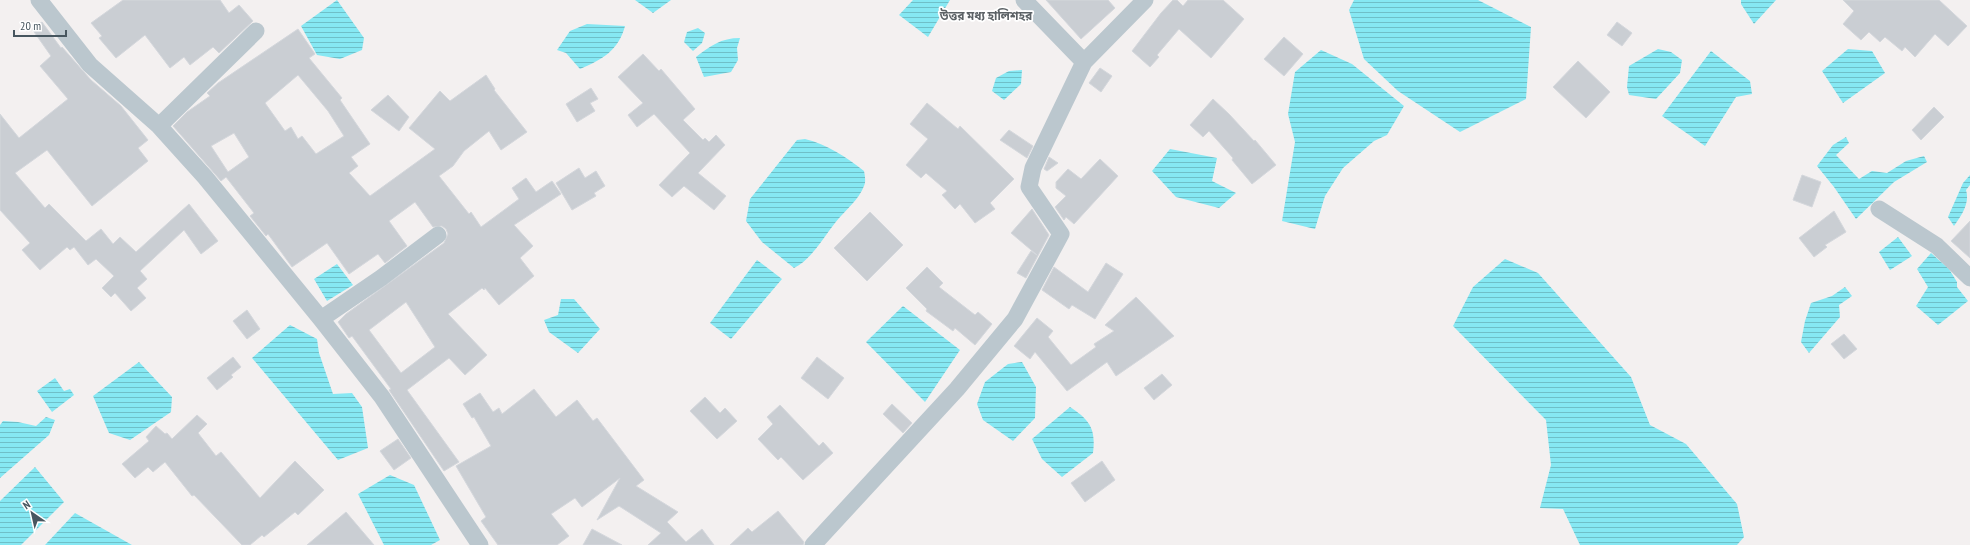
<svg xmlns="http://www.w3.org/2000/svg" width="1970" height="545" font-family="'PT Sans Narrow','Noto Sans Bengali',sans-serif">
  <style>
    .water { fill: url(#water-rules) }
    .building { fill: #caced3; stroke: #d4d7dc; fill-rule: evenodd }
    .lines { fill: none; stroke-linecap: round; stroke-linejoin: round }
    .street { stroke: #bbc7ce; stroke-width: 17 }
    .labels { text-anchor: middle; stroke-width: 3.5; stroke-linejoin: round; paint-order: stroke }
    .neighbourhood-label { font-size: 12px; font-weight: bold; fill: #5c6266; stroke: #fff }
  </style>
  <defs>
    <pattern id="water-rules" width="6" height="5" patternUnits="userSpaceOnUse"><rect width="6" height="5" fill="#86e8f3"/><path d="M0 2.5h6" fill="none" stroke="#6fbfc8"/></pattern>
  </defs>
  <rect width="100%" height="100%" fill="#f3f0f0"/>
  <path class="water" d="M337,0L364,38L362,50L340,59L317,55L301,26Z
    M635,0H671L653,13Z
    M913,0H950L928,37L899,15Z
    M1354,0H1478L1531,27L1526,99L1460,132L1398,91L1364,59L1349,10Z
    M1741,0H1776L1754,24L1741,4Z
    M587,24L625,26C619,50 602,60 580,69L566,53L557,50L570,31Z
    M698,28L705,33L702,43L693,51L684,42L687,32Z
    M740,38L737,48L738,60L731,72L704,77L696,57C710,46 721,38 740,38Z
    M1658,49L1671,52L1682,60L1680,73L1656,99L1629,95L1627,87L1629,66Z
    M1848,49L1872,51L1885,73L1843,103L1822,71Z
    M1321,50L1352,64L1404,106L1387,135L1374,141L1343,168L1325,196L1315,229L1282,221L1295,142L1288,114L1295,72Z
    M1711,51L1750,81L1752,94L1736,97L1705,146L1662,116Z
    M1022,70L1021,84L1004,100L992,91L996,78L1009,71Z
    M1846,137L1849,143L1836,155L1859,179L1872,171L1887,173L1906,161L1924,156L1927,162L1894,182L1856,219L1834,187L1817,166L1833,145Z
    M805,139C827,144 846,157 864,171C865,176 866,182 864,186C859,200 844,211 835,223C823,238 812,259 794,268L762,242L746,221L750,199L797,140Z
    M1170,149L1217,158L1212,181L1236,193L1219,208L1176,197L1152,171Z
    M1970,175V185L1966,190C1970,203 1962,215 1954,226L1948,217L1963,183Z
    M1898,237L1912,256L1890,270L1879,252Z
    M1931,253L1949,269L1957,282V287L1968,301L1938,325L1916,306L1928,287L1917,269Z
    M1505,259L1538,273L1631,377L1650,425L1686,444L1737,504L1744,537L1737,545H1580L1563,509L1540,508L1551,465L1546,420L1453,326L1473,287Z
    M757,260L782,279L731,339L710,323Z
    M337,264L353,285L327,301L314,279Z
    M1845,287L1852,296L1839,305L1840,317L1809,353L1801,342L1805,321L1811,303L1832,296Z
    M561,299H574L600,329L578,353L549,332L544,320L558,315Z
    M903,306L960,350L925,402L866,342Z
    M290,325L317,339L319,353L333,394L352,393L362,407L368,448L338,460L252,358Z
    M139,362L172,397L171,412L130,440L109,433L93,396Z
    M1022,362L1036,387L1035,418L1013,441L983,420L977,404L985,382L1008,364Z
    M55,378L64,391L70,389L74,395L52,412L37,391Z
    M1070,407C1090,420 1096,429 1093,453L1062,477L1042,459L1032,439Z
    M46,417L55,420L49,435L0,478V425L3,421L18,422L36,426Z
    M35,467L64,502L21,545H0V501Z
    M390,475L414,485L440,540L431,545H384L358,494Z
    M75,513L132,545H45Z"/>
  <path class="building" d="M123,0H220L229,13L239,5L253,21L219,53L213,47L190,65L184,57L170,68L145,35L116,58L99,38L102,36L91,23Z
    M1046,0H1108L1115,8L1081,39Z
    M1173,0H1177L1183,6L1188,0H1223L1244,19L1211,58L1179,29L1157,55L1159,57L1150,67L1132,51L1161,13Z
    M1843,0H1939L1967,26L1948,46L1935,34L1915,57L1905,47L1902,51L1885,37L1880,42L1869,32L1861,40L1843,24L1854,11Z
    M42,22L61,48L62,47L91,80L121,106L148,140L138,148L148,161L92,206L47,150L15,173L45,208L49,204L86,241L101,229L113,244L120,237L136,252L189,204L218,241L201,254L184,230L140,271L147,279L137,288L146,298L131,311L115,293L111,297L102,288L114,276L96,259L88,265L74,247L70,250L67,247L40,270L22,250L30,243L0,210V114L19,138L68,99L40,66L51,56L32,29Z
    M1617,22L1632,33L1622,46L1607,35Z
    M298,29L315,54L309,58L342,98L340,100L370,144L351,157L358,166L349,173L370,196L435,149L409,128L440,91L450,101L486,75L495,89L494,90L527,132L501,150L489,131L464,151L453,166L439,176L469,214L471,212L481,227L519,199L512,188L526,178L536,192L552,181L561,194L514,225L533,246L520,258L534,276L499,305L485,288L484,290L482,288L448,314L487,355L465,375L449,358L407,390L459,462L444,471L389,390L391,389L352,336L349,338L338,322L346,314L444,243L448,234L446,229L442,226L433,227L415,202L389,221L407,246L385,263L378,254L349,274L327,243L292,267L268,234L266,236L250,216L254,213L226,177L221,181L173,126L187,112L210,96L207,93L218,83ZM298,75L328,111L344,136L316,154L302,136L298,139L291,127L285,131L265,103ZM234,133L249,157L228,172L211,146ZM406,302L435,347L401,373L369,330Z
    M1284,37L1303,54L1284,76L1264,59Z
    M643,54L659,71L661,69L695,109L683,120L703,140L705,138L709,142L716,135L725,145L698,173L726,196L714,210L684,186L672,197L659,185L690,153L654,114L637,127L628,115L643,103L618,77Z
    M1578,61L1610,92L1586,118L1553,87Z
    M1100,68L1112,76L1101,92L1089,83Z
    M591,88L598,99L590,103L595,111L577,122L566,104Z
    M388,95L409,117L399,131L371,110Z
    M1213,99L1229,114L1254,141L1255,140L1276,165L1252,184L1232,160L1233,158L1209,131L1203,137L1190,125Z
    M927,103L958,129L960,126L1014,179L990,203L995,209L975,223L960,204L955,209L942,195L947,191L926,173L921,178L906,165L928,139L910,124Z
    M1934,107L1944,117L1921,140L1912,130Z
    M1009,130L1033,146L1027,158L1000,140Z
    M1049,157L1058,163L1047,171L1044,169Z
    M1100,159L1118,176L1074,224L1066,217L1064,220L1055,207L1066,196L1056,188V182L1068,169L1081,179Z
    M579,168L585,178L596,171L605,186L594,193L596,196L572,210L556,183Z
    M1802,175L1821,182L1812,207L1793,200Z
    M1032,209L1049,235L1026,278L1017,273L1031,251L1037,255L1011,233Z
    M1834,211L1846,232L1825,245L1827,247L1814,257L1799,238Z
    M870,212L903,245L867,281L834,248Z
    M1970,221V258L1951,241Z
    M1106,263L1123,274L1095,319L1072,305L1069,309L1042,290L1054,267L1088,292Z
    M927,267L943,283L939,287L975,315L978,312L992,324L975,345L955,328L953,331L926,311L927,309L906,288Z
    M1136,297L1174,336L1116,376L1107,362L1067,391L1035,352L1030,359L1014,346L1037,318L1053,331L1048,337L1071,365L1096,347L1094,344L1114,331L1105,325Z
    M247,310L260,329L247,339L233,321Z
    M1844,334L1857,349L1844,359L1831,344Z
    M233,357L241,367L231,375L233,377L217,390L207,378Z
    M817,357L844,378L828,399L801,378Z
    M1162,374L1172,385L1154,400L1144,388Z
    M534,389L556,417L577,400L593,421L597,418L644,480L636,486L678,512L667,522L686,542L702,529L714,545H648L661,533L619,506L597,520L620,478L582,507L575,498L551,514L569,536L557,545H498L481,521L486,517L456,466L491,446L474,417L472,418L463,404L480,393L493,412L499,408L502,414Z
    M705,397L720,413L725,408L737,421L717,439L690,411Z
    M892,404L912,423L903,433L883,414Z
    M780,405L819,446L823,442L833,453L803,480L781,457L778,460L758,439L773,424L767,417Z
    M197,415L207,424L198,433L216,456L221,452L260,498L295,461L324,490L298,515L295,512L264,537L262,535L250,545H242L194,495L192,496L165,462L153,472L148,467L135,478L122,464L149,441L146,437L156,426L165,434L167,433L172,439Z
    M398,439L411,458L394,470L380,451Z
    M1102,461L1115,480L1085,502L1071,483Z
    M778,511L804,542L803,545H730L748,528L752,532Z
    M346,512L374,545H307Z
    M592,529L622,545H583Z"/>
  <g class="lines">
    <path class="street" d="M39,0L90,65L159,126L205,177L321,319L382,397L480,545
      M1024,0L1084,62
      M159,126L256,31
      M1879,209L1937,246L1970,278
      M321,319L381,278L438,235
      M813,545L957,389L1015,319L1061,234L1029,187L1033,168L1084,62L1145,0"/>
  </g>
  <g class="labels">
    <g class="neighbourhood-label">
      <text x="986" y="20">উত্তর মধ্য হালিশহর</text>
    </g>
  </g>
  <g transform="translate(32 513) rotate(326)" stroke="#ffffff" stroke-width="3" paint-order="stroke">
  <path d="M0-3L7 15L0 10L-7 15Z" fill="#47565f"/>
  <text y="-6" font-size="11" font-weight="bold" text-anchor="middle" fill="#47565f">N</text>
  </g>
  <path d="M14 30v6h52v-6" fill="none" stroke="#47565f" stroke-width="2"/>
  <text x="20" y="30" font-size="12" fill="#47565f" stroke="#ffffff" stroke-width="3" paint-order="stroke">20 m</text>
</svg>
